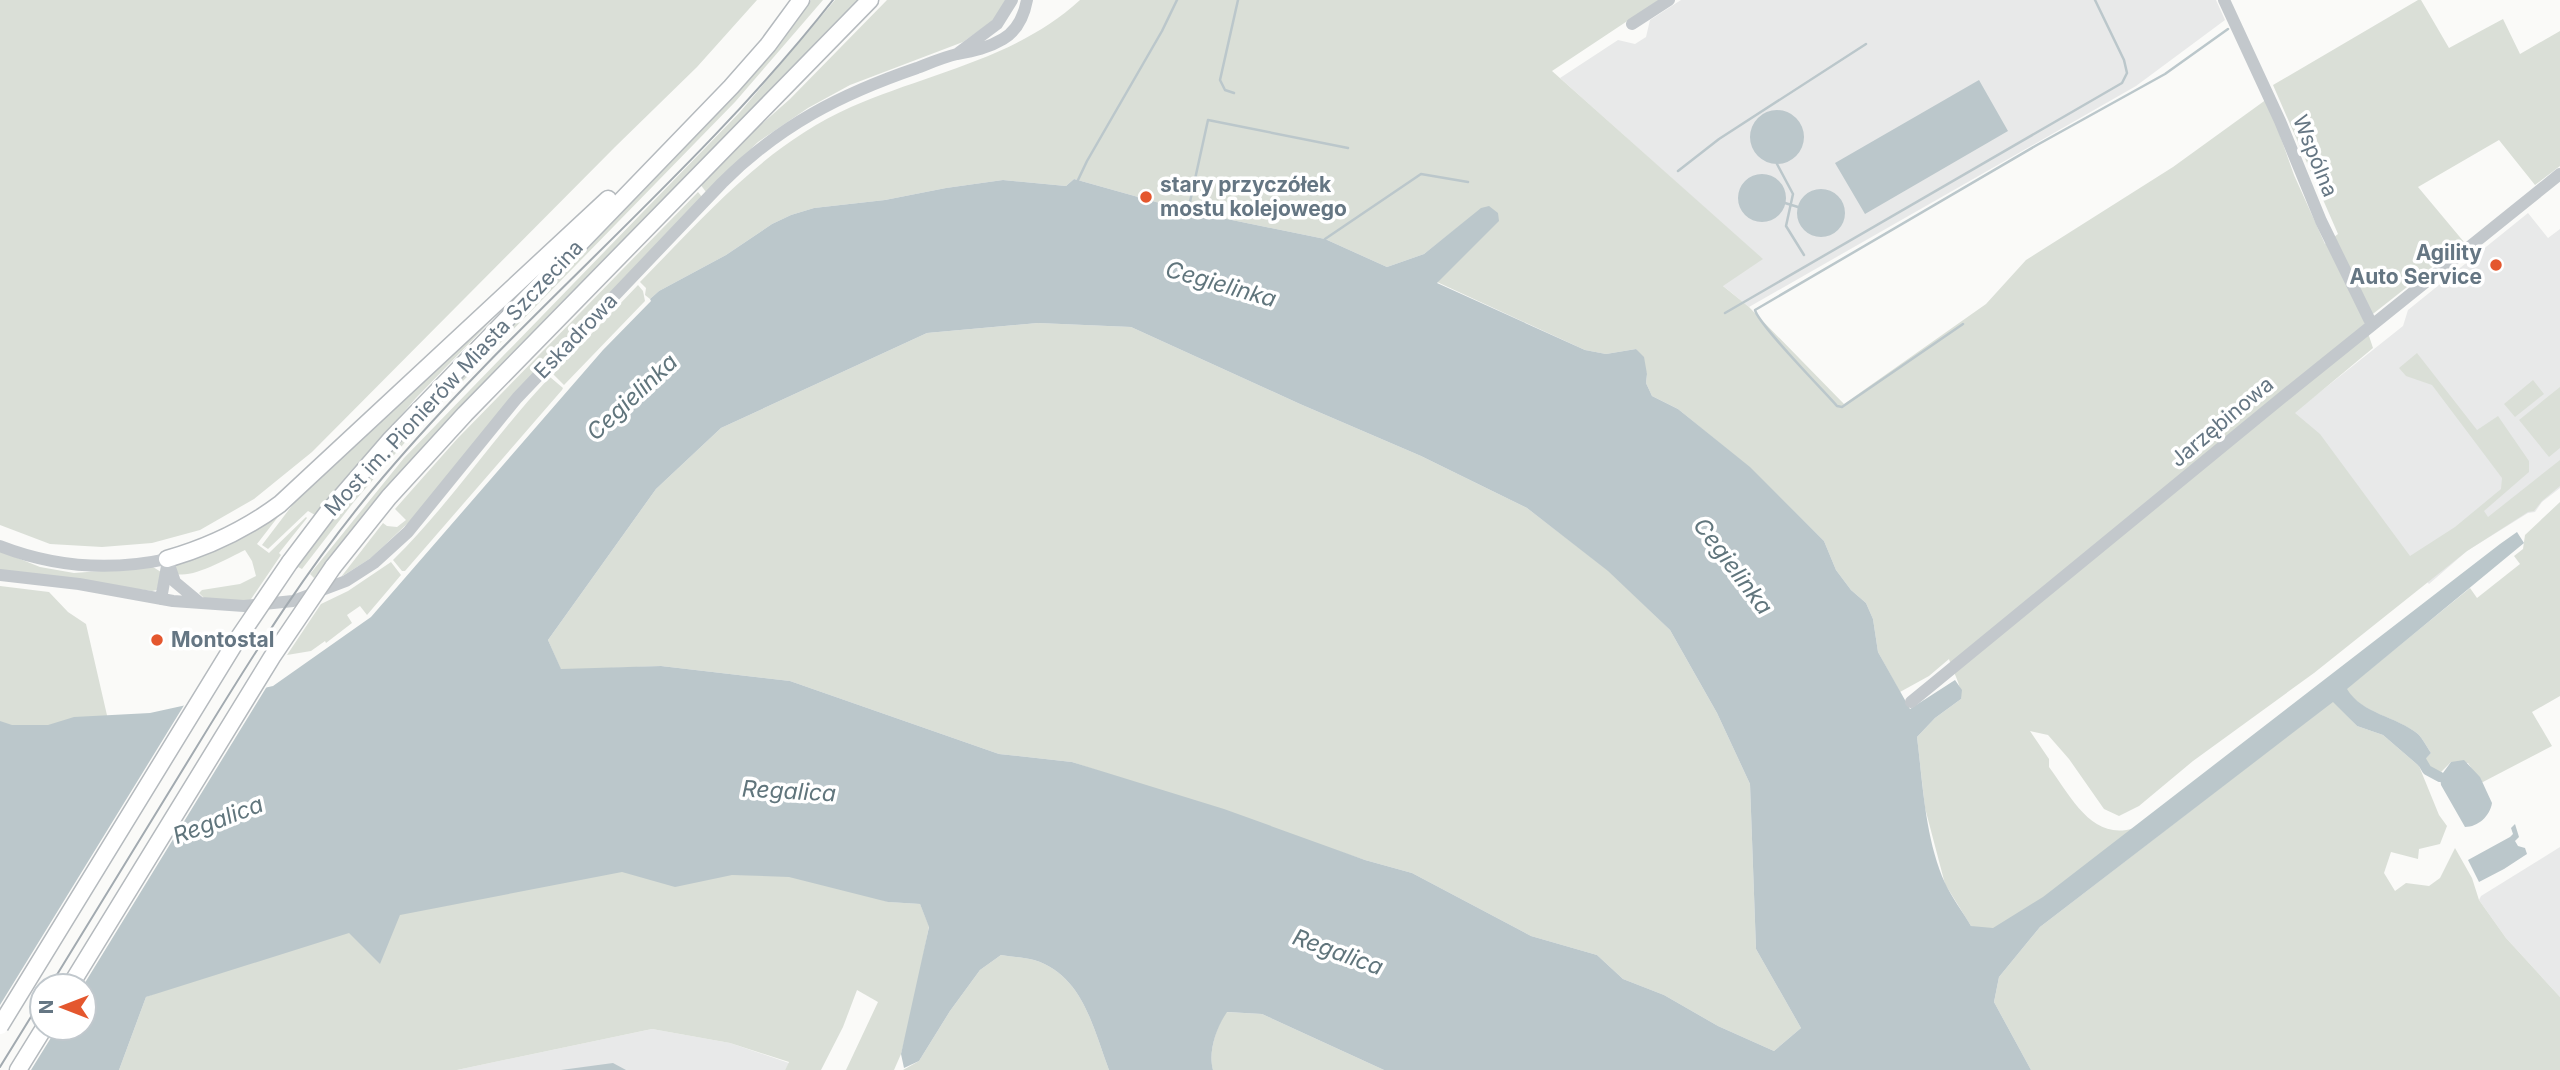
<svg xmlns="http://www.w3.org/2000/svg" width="2560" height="1070" font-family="Inter,sans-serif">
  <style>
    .built { fill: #e8e9e9 }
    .green { fill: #dadfd7 }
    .water { fill: #bbc7cb; fill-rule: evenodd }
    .pier { fill: #fafaf8 }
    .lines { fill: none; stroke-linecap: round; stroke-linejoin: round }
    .stream { stroke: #bbc7cb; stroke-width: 2.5 }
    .canal { stroke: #bbc7cb; stroke-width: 10 }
    .major-casing { stroke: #b5babe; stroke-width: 19 }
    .minor { stroke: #c3c8cc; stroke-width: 12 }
    .major { stroke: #fff; stroke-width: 16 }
    .tram { stroke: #a2aab0; stroke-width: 2 }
    .major-bridge-casing { stroke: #b5babe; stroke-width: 19; stroke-linecap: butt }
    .major-bridge { stroke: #fff; stroke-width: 16 }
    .poi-dot { fill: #e4572e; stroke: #fff; stroke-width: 2.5 }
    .labels { text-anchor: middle; stroke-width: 7; stroke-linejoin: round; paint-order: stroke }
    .street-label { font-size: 21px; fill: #657683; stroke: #fff }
    .poi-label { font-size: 21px; font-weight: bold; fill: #657683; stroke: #fff; text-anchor: start }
    .water-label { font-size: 23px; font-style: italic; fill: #60757c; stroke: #fff }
  </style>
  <rect width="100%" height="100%" fill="#fafaf8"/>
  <path class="built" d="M1681,0H2216L2225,20L2136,86L1749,307L1722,285L1762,259L1560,78L1618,40L1635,44L1646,37L1650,20Z
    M2528,213L2548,238L2560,229V488L2542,502L2535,512L2528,513L2467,551L2429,584L2281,423L2403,326L2408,310Z
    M2560,847V997L2506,938L2479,900L2481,896Z
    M652,1029L730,1043L789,1063L785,1070H457Z"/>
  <path class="green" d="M0,0H757L697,67L615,147L312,452L254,499L200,530L152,543L102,547L50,544L0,525Z
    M811,0H823L735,102L419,426L353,503L302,569L296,566L371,469L755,72Z
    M835,0H859L446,422L381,495L328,563L326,562L314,578L310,574L404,458L740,112Z
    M887,0H1007L998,17L963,42L850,85L808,108L758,142L706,192L700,184L748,136L790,99Z
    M1080,0H1659L1552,71L1763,259L1723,286L1749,307L1844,404L1986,304L2026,260L2173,167L2267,99L2294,175L2325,244L2338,234L2273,85L2418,0H2421L2449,48L2503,19L2520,54L2560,31V166L2535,185L2499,140L2418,187L2464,242L2364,321L2373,348L2295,413L2320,434L2410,556L2455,527L2501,489L2502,478L2432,385L2406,376L2399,368L2417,353L2477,430L2498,416L2529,461V472L2484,511L2488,517L2560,460V486L2542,501L2534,511L2528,512L2467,551L2314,673L2193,761L2139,806L2119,816L2104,809L2069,759L2048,735L2030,731L2049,759V767C2070,795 2092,842 2134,828L1997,936L1971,926L1945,884L1925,808L1917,737L1935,718L1961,699C1962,686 1953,672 1949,659L1929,676L1900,692L1878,652L1873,619L1866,603L1851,590L1836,570L1824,541L1749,467L1678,409L1652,396L1646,383L1647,374L1636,349L1606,354L1585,350L1437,282L1498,221L1481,209L1424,254L1387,267L1325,239L1188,211L1074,179L1066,186L1003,180L946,188L885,200L814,208L791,215L772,224L726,255L659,291L650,299L645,295L646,288L640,282C704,217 765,145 851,107C928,73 1016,59 1080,0Z
    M698,192L702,197L409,522L371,558L341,577L383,523L387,526L397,527L406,520L395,509L457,439Z
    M550,260L416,398L315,515L308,511L268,549L262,545L297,499Z
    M638,285L643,291L645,301L564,385L553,374Z
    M1038,323L1131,327L1300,404L1421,456L1527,508L1609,571L1670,630L1717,713L1750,784L1756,949L1801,1028L1774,1051L1718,1026L1664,995L1623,979L1597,955L1531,936L1412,873L1365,860L1072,762L999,754L790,681L661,666L561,670L548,640L656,489L721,428L927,333Z
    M550,377L563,388L562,390L405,571H402L393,560C451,503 495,435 550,377Z
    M2533,380L2544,394L2515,417L2504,404Z
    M2560,387V448L2549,457L2519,420Z
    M2560,502V696L2532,712L2552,746L2481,783L2468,763L2451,762L2441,772L2430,768L2424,760L2431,753C2427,747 2423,739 2418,734C2395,716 2362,714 2346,689L2470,588L2477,598L2520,564L2514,556L2523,549L2525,535Z
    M288,504L257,544L269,553L306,517L307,518L279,553L281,555L249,602L204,598L199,593L202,590L240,584L256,576L252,561L245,550C228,558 194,578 177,574L174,567L178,562Z
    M0,551L40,567L74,573L153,567L161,572L157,590L152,591L0,570Z
    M391,562L401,575L367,615L360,606L347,615L352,623L326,643L325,641L311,651L287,655L321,604L348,591Z
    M0,586L49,592L68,612L86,624L109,724L0,732Z
    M2333,701L2357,726L2383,735L2419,766L2439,815L2447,826L2440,844L2419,849L2418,859L2391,852L2384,873L2395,891L2406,883L2429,886L2440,878L2455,848L2472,878L2479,900L2506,938L2560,997V1070H2031L1994,1002L1999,977L2040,927Z
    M742,856L889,902L920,904L929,926L913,1008L901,1054L894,1070H846L878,1002L857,990L843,1027L821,1070H785L789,1062L730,1043L652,1029L457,1070H119L146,997L401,898Z
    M1001,955C1012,957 1024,957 1034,960C1083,975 1093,1028 1109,1070H903L919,1061L950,1011L980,970Z
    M1226,1012L1262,1014L1384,1070H1213C1208,1052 1216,1028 1226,1012Z"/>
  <path class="water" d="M1979,80L2008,131L1865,214L1835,163Z
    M1750 137a27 27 0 1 1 54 0a27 27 0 1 1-54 0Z
    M1738 198a24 24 0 1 1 48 0a24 24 0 1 1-48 0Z
    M1074,179L1188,211L1325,239L1387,267L1424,254L1481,208L1489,206L1498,213L1499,221L1437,283L1585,350L1606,354L1636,349L1644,357L1647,374L1646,383L1652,396L1678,409L1750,467L1824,541L1836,570L1851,590L1866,603L1873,619L1878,652L1910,709L1955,680L1962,690L1961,699L1935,718L1917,737C1923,785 1925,838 1945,883C1952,898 1963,912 1971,926L1993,928L2043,897L2500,544L2517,532L2524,543L2347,689C2362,714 2396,716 2418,734C2423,739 2427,747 2431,753L2419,766L2383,735L2357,726L2333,702L2040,927L1999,977L1994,1002L2031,1070H1384L1262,1014L1227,1012C1216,1028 1208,1052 1213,1070H1109C1093,1028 1083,975 1034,960C1024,957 1012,957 1001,955L980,970L950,1011L919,1061L904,1068L901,1054L929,927L920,904L888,902L789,877L732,875L675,887L622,872L400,915L380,964L349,933L146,997L119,1070H0V721L12,725H48L74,717L150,713L273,686L371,617L603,350L651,301L650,299L659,291L726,255L772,224L791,215L814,208L885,200L946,188L1003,180L1066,186ZM1038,323L1131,327L1300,404L1421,456L1527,508L1608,571L1670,630L1717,713L1750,784L1756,949L1801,1028L1774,1051L1718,1026L1664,995L1623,979L1597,955L1531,936L1412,873L1365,860L1224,809L1072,762L999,754L790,681L661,666L561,669L548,640L656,489L721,428L927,333ZM42,986H84V1028H42Z
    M1797 213a24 24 0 1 1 48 0a24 24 0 1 1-48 0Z
    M2464,760L2480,777L2492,803C2490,816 2478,827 2465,827L2441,785L2440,777L2451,762Z
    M2515,824L2519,837L2515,841L2518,846L2525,848L2527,854L2504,869L2479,882L2468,860L2510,837L2513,834L2511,828Z
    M613,1063L626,1070H561Z"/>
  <path class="pier" d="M269,683L83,986H42V1028H57L31,1070H0V1005L186,702Z"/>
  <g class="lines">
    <path class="stream" d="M1234,93L1225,90L1220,80L1238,0
      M1777,164L1793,194L1786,226L1804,255
      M1678,171L1719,139L1866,44
      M1078,180L1087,161L1162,31L1177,0
      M1785,203L1798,207
      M1188,211L1208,120L1348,148
      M1325,239L1421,174L1468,182
      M1725,313L2122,83L2127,73L2124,60L2095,0
      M1963,324L1842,407L1837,406C1823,390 1758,324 1755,310L2037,145L2165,74L2228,29"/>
    <path class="canal" d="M2417,753L2427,770L2440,777"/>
    <defs>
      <path id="major" d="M167,559C209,547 245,530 280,504L608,199
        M290,562L327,513L391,439L731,87L768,45L801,0
        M333,567L389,497L465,414L870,0
        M18,1070L44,1028"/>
    </defs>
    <use href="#major" class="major-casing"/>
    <path class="minor" d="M2224,0L2280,121L2321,221L2372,325
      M1632,24L1669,0
      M957,54L997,24L1012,0
      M0,546C54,567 111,571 167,559
      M167,559L175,582L199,602
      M0,575L79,584L173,601L244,606L293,601L346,581L374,563L408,532L517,398L722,183C780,125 841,94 917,68C930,63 944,57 957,54C974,51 988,48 1003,39C1017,31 1024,16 1027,0
      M161,599L167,566
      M1911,702L2289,392L2560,174"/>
    <use href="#major" class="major"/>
    <path class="tram" d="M50,986C99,907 147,827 196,748C254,653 312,560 384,476C525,310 698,172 833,0
      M0,1067L42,999"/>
    <defs>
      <path id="major-bridge" d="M70,986L272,657L333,567
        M0,1026L235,643L290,562"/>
    </defs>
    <use href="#major-bridge" class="major-bridge-casing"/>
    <use href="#major-bridge" class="major-bridge"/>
  </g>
  <g class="poi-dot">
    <circle cx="1146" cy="197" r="7"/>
    <circle cx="2496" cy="265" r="7"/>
    <circle cx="157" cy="640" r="7"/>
  </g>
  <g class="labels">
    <g class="street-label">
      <text transform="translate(2315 156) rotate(68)" y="7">Wspólna</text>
      <text transform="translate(576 336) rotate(-46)" y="7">Eskadrowa</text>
      <text transform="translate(454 378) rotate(-47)" y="7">Most im. Pionierów Miasta Szczecina</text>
      <text transform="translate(2222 422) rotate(-40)" y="7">Jarzębinowa</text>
    </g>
    <g class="poi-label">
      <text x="1160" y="192">stary przyczółek<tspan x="1160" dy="24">mostu kolejowego</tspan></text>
      <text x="2482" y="260" text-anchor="end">Agility<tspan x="2482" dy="24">Auto Service</tspan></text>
      <text x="171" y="647">Montostal</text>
    </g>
    <g class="water-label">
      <text transform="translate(1221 284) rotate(16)" y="8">Cegielinka</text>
      <text transform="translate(632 397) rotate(-43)" y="8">Cegielinka</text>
      <text transform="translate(1733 566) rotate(53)" y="8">Cegielinka</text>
      <text transform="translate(789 791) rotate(3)" y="8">Regalica</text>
      <text transform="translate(218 820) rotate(-21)" y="8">Regalica</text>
      <text transform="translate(1338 952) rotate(20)" y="8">Regalica</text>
    </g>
  </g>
  <g transform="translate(63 1007) rotate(270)"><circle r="33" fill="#ffffff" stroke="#c1c8cd" stroke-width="2"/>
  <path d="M0-5L12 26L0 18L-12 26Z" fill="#e4572e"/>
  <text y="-10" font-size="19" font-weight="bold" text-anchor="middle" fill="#657683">N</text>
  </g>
</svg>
